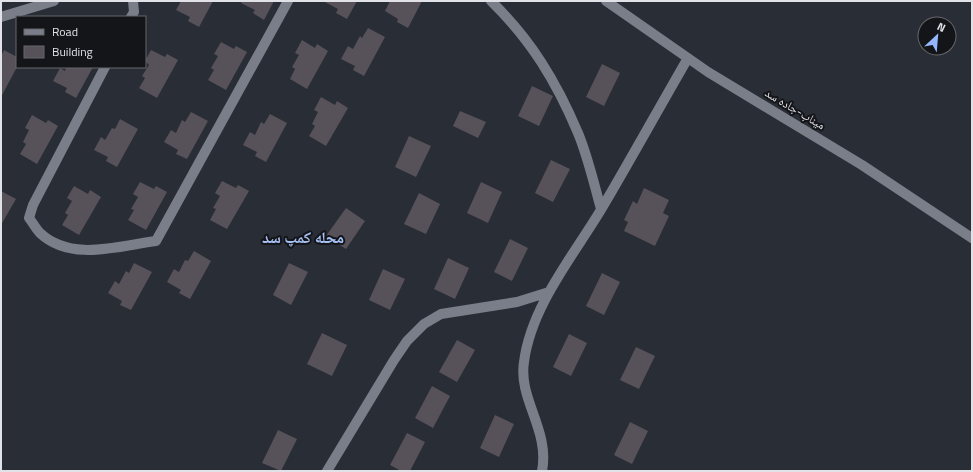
<svg xmlns="http://www.w3.org/2000/svg" width="973" height="472" font-family="'Titillium Web','Noto Naskh Arabic',sans-serif">
  <style>
    .building { fill: #57515a }
    .lines { fill: none; stroke-linecap: round; stroke-linejoin: round }
    .minor { stroke: #797e88; stroke-width: 10 }
    .labels { text-anchor: middle; stroke-width: 4; stroke-linejoin: round; paint-order: stroke }
    .street-label { font-size: 12px; fill: #e0e2e8; stroke: #141519 }
    .district-label { font-size: 16px; font-weight: bold; fill: #a6c0f4; stroke: #141519 }
  </style>
  <rect width="100%" height="100%" fill="#292d36"/>
  <path class="building" d="M181,1H213L199,27L188,21L190,17L176,10Z
    M242,1H274L264,20L253,13L255,10L241,3Z
    M323,1H357L347,19L336,13L338,9Z
    M390,1H422L408,28L397,22L398,19L385,11Z
    M368,28L385,37L364,76L353,70L355,66L341,59L348,46L353,49L360,36L362,38Z
    M302,40L315,48L317,44L328,51L307,89L290,79L295,69L292,67L299,55L295,53Z
    M221,42L234,49L236,46L247,52L226,90L208,80L214,70L211,68L218,56L214,54Z
    M4,50L17,57V67L1,97V56Z
    M151,50L165,57L167,54L178,60L157,98L139,88L145,78L142,76L149,65L145,61Z
    M602,64L620,73L604,106L586,97Z
    M66,67H93L76,98L65,92L67,88L53,81L60,68L65,71Z
    M532,86L553,96L539,126L518,116Z
    M321,97L335,105L337,101L348,108L326,146L309,136L315,126L312,124L318,112L314,110Z
    M460,111L486,122L478,138L453,126Z
    M191,112L208,121L187,159L176,154L178,150L164,142L171,130L176,133L182,120L185,122Z
    M270,114L287,123L266,162L255,156L257,152L243,145L250,132L255,135L261,122L264,124Z
    M32,115L46,123L48,120L58,126L37,164L20,154L26,144L23,142L29,130L25,128Z
    M120,119L138,129L117,167L106,161L108,157L94,150L101,137L105,140L112,128L115,129Z
    M409,136L431,146L416,177L395,167Z
    M551,160L570,169L553,202L535,193Z
    M222,181L236,188L238,185L249,191L227,229L210,220L216,209L213,208L220,196L215,193Z
    M140,182L154,189L156,186L167,192L146,230L128,220L134,210L131,209L138,197L133,194Z
    M481,182L502,192L488,223L467,213Z
    M74,186L88,194L90,190L101,197L79,235L62,225L68,215L65,213L72,201L67,198Z
    M644,188L669,200L663,213L669,216L655,246L624,231L628,222L624,220L633,201L637,204Z
    M1,191L16,199L1,225Z
    M419,193L440,204L426,234L404,224Z
    M346,208L365,221L346,249L326,236Z
    M510,239L528,248L512,281L494,272Z
    M194,251L211,261L190,299L179,293L181,290L167,282L174,269L179,272L185,260L188,261Z
    M448,258L469,268L455,299L434,289Z
    M134,263L152,272L131,310L120,305L122,301L108,293L115,281L119,284L126,271L129,273Z
    M289,263L308,272L291,305L273,295Z
    M383,269L405,279L390,310L369,300Z
    M602,273L620,282L604,315L586,306Z
    M322,333L347,345L332,376L307,364Z
    M569,334L587,343L571,376L553,367Z
    M457,340L475,350L457,382L439,372Z
    M636,347L655,356L639,389L620,380Z
    M432,386L450,396L433,428L415,418Z
    M495,415L514,424L499,457L480,448Z
    M630,422L648,431L632,464L614,455Z
    M278,430L297,439L281,471L262,463Z
    M407,433L425,442L410,471H401L390,465Z"/>
  <g class="lines">
    <path class="minor" d="M491,1C531,40 556,81 578,133C588,157 594,184 601,209
      M606,1L708,72L862,165L972,238
      M1,17L54,1
      M131,17L134,12L133,1
      M105,67L33,205L29,218C33,223 36,229 40,233C71,262 118,246 156,241L288,1
      M327,471L394,360L407,341L424,324L441,314L517,302L549,292
      M542,471C550,430 518,399 524,362C531,306 574,255 602,208C631,159 659,108 688,58"/>
  </g>
  <g class="labels">
    <g class="street-label">
      <text transform="translate(795 109) rotate(31)" y="4">میناب-جاده سد</text>
    </g>
    <g class="district-label">
      <text x="303" y="243">محله کمپ سد</text>
    </g>
  </g>
  <rect width="973" height="472" fill="none" stroke="#e0e2e8" stroke-width="4"/>
  <rect x="16" y="16" width="130" height="52" fill="#141519" stroke="#66676c"/>
  <rect x="24" y="29" width="20" height="6" fill="#797e88" stroke="#66676c"/>
  <text x="52" y="36" font-size="12" fill="#e0e2e8">Road</text>
  <rect x="24" y="46" width="20" height="12" fill="#57515a" stroke="#66676c"/>
  <text x="52" y="56" font-size="12" fill="#e0e2e8">Building</text>
  <g transform="translate(937 36) rotate(26)"><circle r="19" fill="#141519" stroke="#66676c"/>
  <path d="M0-3L7 15L0 10L-7 15Z" fill="#95b7fd"/>
  <text y="-6" font-size="11" font-weight="bold" text-anchor="middle" fill="#e0e2e8">N</text>
  </g>
</svg>
